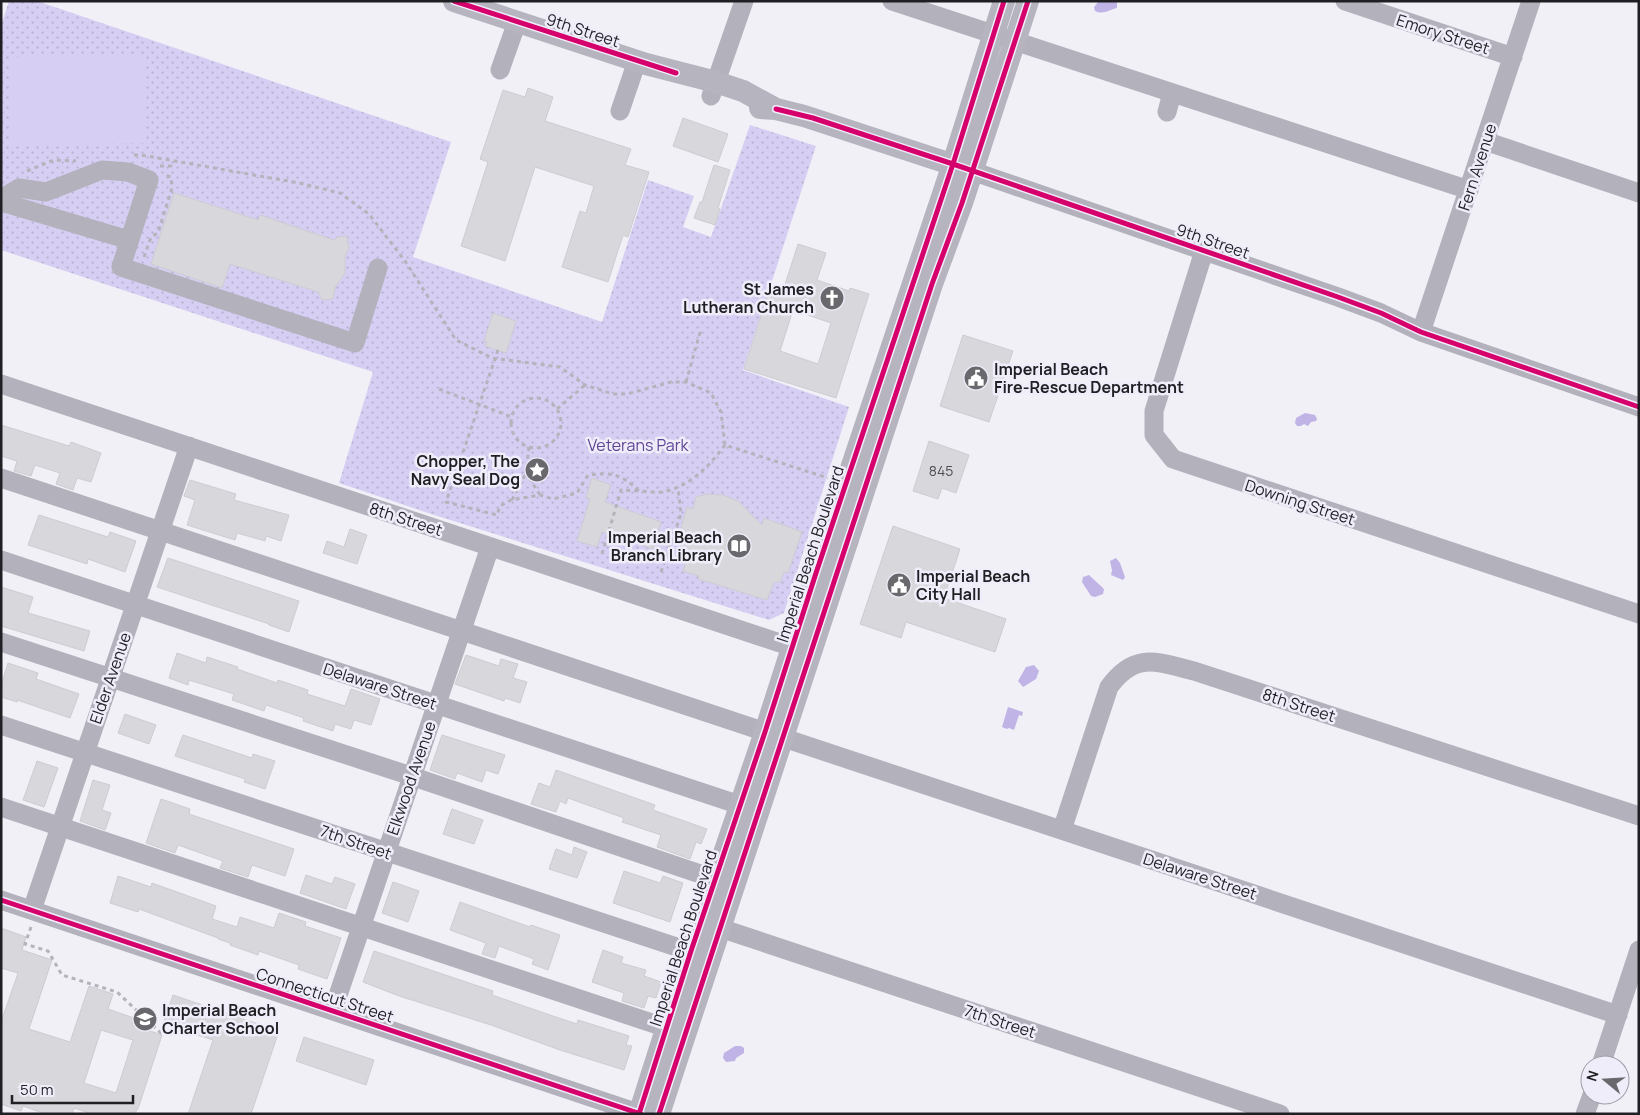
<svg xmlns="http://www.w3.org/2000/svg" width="1640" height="1115" font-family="Manrope,sans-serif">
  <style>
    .grass { fill: url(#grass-dots) }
    .pitch { fill: #d7cff3 }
    .water { fill: #c0b3e5 }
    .building { fill: #d8d7dc; stroke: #cdccd2; fill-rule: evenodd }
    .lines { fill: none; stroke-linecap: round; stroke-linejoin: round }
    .path { stroke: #b5b3bb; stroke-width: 3; stroke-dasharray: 4 4; stroke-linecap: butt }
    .minor { stroke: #b3b1bb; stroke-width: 19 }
    .major { stroke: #b6b4be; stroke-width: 22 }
    .cycleway-casing { stroke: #f0edfa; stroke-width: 8 }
    .cycleway { stroke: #d6006c; stroke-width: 5 }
    .labels { text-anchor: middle; stroke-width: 5; stroke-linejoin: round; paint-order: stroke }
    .number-label { font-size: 14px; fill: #4f4e52 }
    .street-label { font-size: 16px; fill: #201f23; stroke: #f0edfa }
    .poi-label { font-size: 16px; font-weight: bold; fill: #201f23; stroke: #f0edfa; text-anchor: end }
    .park-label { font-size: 16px; fill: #5f4596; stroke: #f0edfa }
  </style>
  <defs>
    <pattern id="grass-dots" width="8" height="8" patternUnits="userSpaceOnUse" patternTransform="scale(1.25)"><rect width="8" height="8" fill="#d7cff3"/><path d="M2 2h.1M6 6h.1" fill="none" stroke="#b8b1d0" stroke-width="1.8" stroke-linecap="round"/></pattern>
  </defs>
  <rect width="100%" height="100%" fill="#f1f0f7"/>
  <path class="grass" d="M9,1H37L451,142L413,257L602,322L648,180L694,196L683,227L711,237L750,125L816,146L743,370L849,407L784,613L769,620L431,514L339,483L373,372L1,250V26Z"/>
  <path class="pitch" d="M145,54L146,143L11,145L9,57Z"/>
  <path class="water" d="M1099,1H1117V8C1109,10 1103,15 1095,11L1094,7Z
    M1305,413L1315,415L1317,419L1316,421L1311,422L1308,426L1304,424L1301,426H1297L1295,423L1296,418Z
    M1116,558L1120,563L1125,577L1123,580L1111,575L1112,570L1110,561Z
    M1089,575L1104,589L1103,594L1095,597L1091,596L1082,582L1083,577Z
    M1034,665L1039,671L1036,679L1023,687L1018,681L1026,667Z
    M1008,707L1023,712L1022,716L1019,715L1014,730L1009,728L1007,729L1002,727Z
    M735,1046H741L744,1048V1053L736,1058L735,1061L726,1062L723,1058L724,1053Z"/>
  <path class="building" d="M528,88L553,97L545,121L631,149L625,165L649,172L628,237L623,235L608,282L562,267L580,211L586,213L594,186L535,167L505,261L461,246L488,162L480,159L503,90L525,97Z
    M683,118L728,134L718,162L673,146Z
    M714,165L730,170L718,208L720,209L715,225L694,218L700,202H702Z
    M174,193L258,220L260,215L334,240L338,237L347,236L349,248L345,256V273L335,288L333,299L322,300L318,292L230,264L222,288L151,264Z
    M798,244L826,253L817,280L849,291L850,288L869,294L836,398L744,369L768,293L781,297ZM793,310L831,323L818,364L780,351Z
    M493,313L516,321L506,353L485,346L487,342L484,341Z
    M963,335L1013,351L989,422L940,406Z
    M1,425L69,446L71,442L101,453L91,482L77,478L73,490L56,484L60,473L35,465L31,476L14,471L17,461L1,456Z
    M929,441L969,455L956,493L942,488L938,499L913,491Z
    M592,478L611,485L605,502L661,522L653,549L602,532L597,547L577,541L590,499L586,497Z
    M190,480L236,494L234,500L289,515L281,541L266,536L265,541L237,533L235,540L187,525L195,500L184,496Z
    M707,494L723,495L738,501L762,525L764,518L802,532L788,573L784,572L780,582H774L767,600L698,579L699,576L683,571L688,556L679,553L683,540L678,538L687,507L693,509L696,497Z
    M39,515L108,537L110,532L136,541L125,572L88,559L87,564L28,545Z
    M893,526L960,549L944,598L1006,619L995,652L906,622L901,638L860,624Z
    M350,529L367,535L357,564L323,553L327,541L344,547Z
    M168,558L299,601L289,632L269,625V624L157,587Z
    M1,587L33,597L28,613L90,631L84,651L1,626Z
    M177,653L206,663L207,657L238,667L237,669L277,683L278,680L308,690L307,694L345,706L351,689L380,699L371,725L354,720L351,729L335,724L333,731L303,721L304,718L266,705L264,711L232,700L234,694L189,680L188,685L169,678Z
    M466,655L499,666L501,659L518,664L513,678L527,682L520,703L505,698L504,701L455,684Z
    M8,663L38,673L36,679L79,694L70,718L17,700V702L1,697V686Z
    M125,714L156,725L149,744L118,733Z
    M183,735L252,758L253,754L275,761L265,789L244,782L245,779L175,756Z
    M442,735L505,755L498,774L486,770L482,782L457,773L455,779L430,770Z
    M37,761L58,768L44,807L23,800Z
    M556,770L655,805L653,810L707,829L701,844L696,842L690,859L657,847L661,835L622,822L624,818L568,798L566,804L560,801L556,812L531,804L539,783L550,787Z
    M93,780L110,785L102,810L111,813L105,830L80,821Z
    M161,799L190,809L189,814L294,849L285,876L252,865L248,877L220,868L223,861L178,845L175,853L146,843Z
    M452,809L483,820L474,844L443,834Z
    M574,847L587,852L577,878L549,869L556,849L572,855Z
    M624,871L660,883L663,876L683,883L670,922L613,903Z
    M306,875L332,884L335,877L355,884L346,909L300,893Z
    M118,876L151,887L152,883L216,906L212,919L237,927L240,917L274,928L279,913L306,922L305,926L341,938L327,979L298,969L299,965L259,951L258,955L230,945V943L218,939V938L139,909L138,912L110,903Z
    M393,882L419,891L408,922L382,913Z
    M460,902L530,927L531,925L560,935L548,970L532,964L534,959L499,946L495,958L482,954L486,943L450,930Z
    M1,928L26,937L22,950L52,960L29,1029L70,1042L89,986L113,994L108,1009L134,1018L132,1025L162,1035L138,1109H137L135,1114H92L74,1108L72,1114H45L23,1106L21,1111L1,1104V1022L18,973L1,968ZM101,1030L133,1040L116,1093L84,1083Z
    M603,950L623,957L621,963L646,970L644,976L661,982L656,998L648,996L644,1008L622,1001L624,993L592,982Z
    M374,951L493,991L492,995L550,1015L577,1024L578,1020L629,1036L626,1045L632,1046L624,1070L560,1050L491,1025L399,996L363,982Z
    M173,995L279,1031L251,1114H188L213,1040L163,1024Z
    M304,1037L374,1060L366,1085L296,1061Z"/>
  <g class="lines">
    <path class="path" d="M134,155H141L299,183L340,193L369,214L405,261L456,340L492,358L560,367L585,385L613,394H627L671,382H686L711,393L721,412L725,445L828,478
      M160,166H171L172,161
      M27,171L54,160L76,161
      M144,257L151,237L158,233L172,188L171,177L165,175
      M498,350L446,502L497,515L500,506L511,500L540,495L553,499L577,493L588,475C612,472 621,474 639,491C647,491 656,493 663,492C691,486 709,466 725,445
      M686,382L701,329
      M439,389L512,417
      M511 423a25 25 0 1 1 50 0a25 25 0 1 1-50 0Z
      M557,409L585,385
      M529,447L526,473L540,495
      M512,500L526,473
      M602,554L621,490L638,491
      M661,572L681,514L678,487
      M31,927L25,944L48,951L62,975L117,992L162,1034"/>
    <path class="minor" d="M892,1L1469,190
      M1345,1L1513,57
      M500,70L517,22
      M711,96L744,1
      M620,111L637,61
      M1167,112L1172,93
      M1485,141L1639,193
      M972,171L1338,297L1381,313L1421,332L1639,407
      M1,199L19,188L46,192L102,170L128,172L149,180L121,267L355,343L378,268
      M1,202L129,240
      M1204,251L1154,411V435L1173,459L1639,614
      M1421,332L1531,1
      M1,384L804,651
      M1,478L1618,1015
      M1,560L752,809
      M1,642L402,773L715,879
      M1,725L704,956
      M1,807L667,1028
      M1062,830L1109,687C1135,651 1157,662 1194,671L1639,816
      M1,900L641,1114
      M32,910L189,446
      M720,928L1280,1114
      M333,1010L490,547
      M1601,1065L1639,950
      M1585,1114L1592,1095"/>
    <path class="major" d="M454,1L646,64L716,82L743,91L776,109
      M760,108L776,109L804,116L966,169
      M639,1114L691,951L765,732L816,573L953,164L1004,1
      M659,1114L932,284L962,203L1028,1"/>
    <defs>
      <path id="cycleway" d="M454,1L676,73
        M776,109L813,118L953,164L1338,297L1381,313L1421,332L1639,407
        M1,900L641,1114
        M639,1114L691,951L765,732L816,573L953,164L1004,1
        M659,1114L932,284L962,203L1028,1"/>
    </defs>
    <use href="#cycleway" class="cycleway-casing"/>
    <use href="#cycleway" class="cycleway"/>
  </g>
  <defs>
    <symbol id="church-disc" viewBox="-11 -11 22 22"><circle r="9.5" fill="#69686d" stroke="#f0edfa"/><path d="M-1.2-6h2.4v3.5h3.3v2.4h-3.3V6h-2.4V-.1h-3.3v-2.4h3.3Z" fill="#fff"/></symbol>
    <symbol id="civic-disc" viewBox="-11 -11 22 22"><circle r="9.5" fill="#69686d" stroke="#f0edfa"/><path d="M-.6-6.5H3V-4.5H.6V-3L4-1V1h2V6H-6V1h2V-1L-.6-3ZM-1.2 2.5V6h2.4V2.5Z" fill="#fff"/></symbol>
    <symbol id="sight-disc" viewBox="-11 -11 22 22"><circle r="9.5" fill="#69686d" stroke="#f0edfa"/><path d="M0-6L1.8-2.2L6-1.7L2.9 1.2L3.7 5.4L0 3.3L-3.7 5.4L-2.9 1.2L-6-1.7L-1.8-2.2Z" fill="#fff"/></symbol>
    <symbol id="library-disc" viewBox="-11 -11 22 22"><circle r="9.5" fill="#69686d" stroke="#f0edfa"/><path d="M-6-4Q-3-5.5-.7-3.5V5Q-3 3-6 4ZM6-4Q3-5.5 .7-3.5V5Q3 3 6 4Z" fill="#fff"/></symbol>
    <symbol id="school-disc" viewBox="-11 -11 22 22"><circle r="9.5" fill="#69686d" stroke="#f0edfa"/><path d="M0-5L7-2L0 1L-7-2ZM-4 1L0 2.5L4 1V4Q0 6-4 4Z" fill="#fff"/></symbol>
  </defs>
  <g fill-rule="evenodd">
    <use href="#church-disc" x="818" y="284" width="28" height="28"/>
    <use href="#civic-disc" x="962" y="364" width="28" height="28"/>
    <use href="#sight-disc" x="523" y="456" width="28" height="28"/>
    <use href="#library-disc" x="725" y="532" width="28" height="28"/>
    <use href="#civic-disc" x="885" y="571" width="28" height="28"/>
    <use href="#school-disc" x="131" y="1005" width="28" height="28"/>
  </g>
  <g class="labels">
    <g class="number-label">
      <text x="941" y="476">845</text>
    </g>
    <g class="street-label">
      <text transform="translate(583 30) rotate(18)" y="6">9th Street</text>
      <text transform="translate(1443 34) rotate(18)" y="6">Emory Street</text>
      <text transform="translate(1477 167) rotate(-72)" y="6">Fern Avenue</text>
      <text transform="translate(1213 241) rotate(19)" y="6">9th Street</text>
      <text transform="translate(1300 502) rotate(18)" y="6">Downing Street</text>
      <text transform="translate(406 519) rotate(18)" y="6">8th Street</text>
      <text transform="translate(810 554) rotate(-72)" y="6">Imperial Beach Boulevard</text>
      <text transform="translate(110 678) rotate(-71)" y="6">Elder Avenue</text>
      <text transform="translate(380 686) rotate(18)" y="6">Delaware Street</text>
      <text transform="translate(1299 705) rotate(18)" y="6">8th Street</text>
      <text transform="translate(411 778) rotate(-71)" y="6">Elkwood Avenue</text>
      <text transform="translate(356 842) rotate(19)" y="6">7th Street</text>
      <text transform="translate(1200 876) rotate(18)" y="6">Delaware Street</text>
      <text transform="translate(683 938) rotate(-72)" y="6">Imperial Beach Boulevard</text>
      <text transform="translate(325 995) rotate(18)" y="6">Connecticut Street</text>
      <text transform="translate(1000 1021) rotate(18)" y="6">7th Street</text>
    </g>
    <g class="poi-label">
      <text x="814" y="295">St James<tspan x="814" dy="18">Lutheran Church</tspan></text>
      <text x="994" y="375" text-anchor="start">Imperial Beach<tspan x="994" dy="18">Fire-Rescue Department</tspan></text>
      <text x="520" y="467">Chopper, The<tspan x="520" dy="18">Navy Seal Dog</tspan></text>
      <text x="722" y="543">Imperial Beach<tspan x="722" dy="18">Branch Library</tspan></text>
      <text x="916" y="582" text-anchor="start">Imperial Beach<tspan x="916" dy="18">City Hall</tspan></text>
      <text x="162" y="1016" text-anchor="start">Imperial Beach<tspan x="162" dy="18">Charter School</tspan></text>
    </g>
    <g class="park-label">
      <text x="638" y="451">Veterans Park</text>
    </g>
  </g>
  <rect width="1640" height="1115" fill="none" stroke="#201f23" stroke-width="5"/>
  <g transform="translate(1605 1080) rotate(288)"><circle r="24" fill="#f0edfa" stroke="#9d9ba4"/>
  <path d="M0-4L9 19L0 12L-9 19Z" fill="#69686d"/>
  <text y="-8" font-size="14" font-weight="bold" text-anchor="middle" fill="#201f23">N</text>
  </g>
  <path d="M12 1095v8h121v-8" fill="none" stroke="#201f23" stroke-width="2.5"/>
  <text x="20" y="1095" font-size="15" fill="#201f23" stroke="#f0edfa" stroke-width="4" paint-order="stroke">50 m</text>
</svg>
